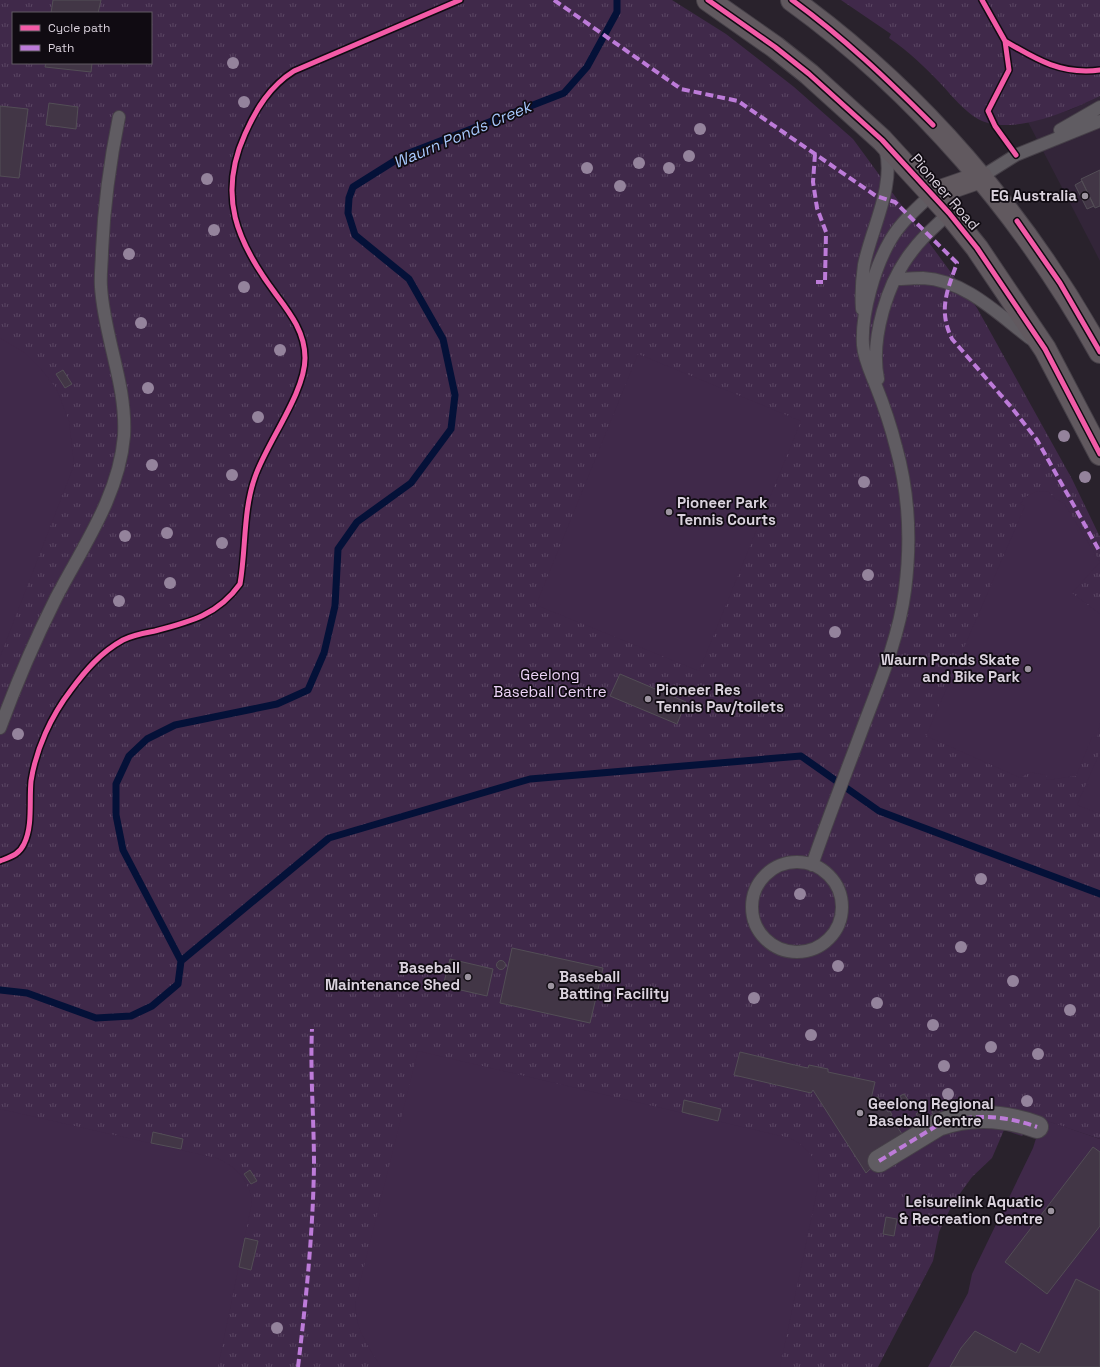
<svg xmlns="http://www.w3.org/2000/svg" width="1100" height="1367" font-family="'Space Grotesk',sans-serif">
  <style>
    .built { fill: #332539 }
    .park { fill: url(#park-tufts); fill-rule: evenodd }
    .pitch { fill: #40294a }
    .lines { fill: none; stroke-linecap: round; stroke-linejoin: round }
    .stream { stroke: #041138; stroke-width: 7 }
    .building { fill: #423646; stroke: #534e56 }
    .lane-casing { stroke: #464048; stroke-width: 14 }
    .street-casing { stroke: #464048; stroke-width: 24 }
    .secondary-casing { stroke: #464048; stroke-width: 24 }
    .lane { stroke: #605c62; stroke-width: 12 }
    .street { stroke: #605c62; stroke-width: 22 }
    .secondary { stroke: #61595f; stroke-width: 22 }
    .quiet { stroke: #bd7bd9; stroke-width: 4; stroke-dasharray: 8 4; stroke-linecap: butt }
    .cycleway-casing { stroke: #100b12; stroke-width: 8 }
    .cycleway { stroke: #f35aa7; stroke-width: 5 }
    .tree { fill: #94839c }
    .poi-dot { fill: #9c949f; stroke: #100b12; stroke-width: 1.5 }
    .labels { text-anchor: middle; stroke-width: 3.5; stroke-linejoin: round; paint-order: stroke }
    .street-label { font-size: 15px; fill: #dad2dd; stroke: #100b12 }
    .poi-label { font-size: 15px; font-weight: bold; fill: #dad2dd; stroke: #100b12; text-anchor: end }
    .park-label { font-size: 15px; fill: #ecd3f7; stroke: #100b12 }
    .water-label { font-size: 16px; font-style: italic; fill: #a7c8fd; stroke: #100b12 }
  </style>
  <defs>
    <pattern id="park-tufts" width="24" height="20" patternUnits="userSpaceOnUse"><rect width="24" height="20" fill="#40294a"/><path d="M3 7l-1-3M5 7V3M7 7l1-3M15 17l-1-3M17 17v-4M19 17l1-3" fill="none" stroke="#5b4764"/></pattern>
  </defs>
  <rect width="100%" height="100%" fill="#29222c"/>
  <path class="built" d="M1100,96V261L1028,122L1070,110Z"/>
  <path class="park" d="M0,0H672L726,34L794,87L853,139L977,308L1072,479L1100,537V1139L1031,1116L1022,1136L1004,1130L992,1158L972,1177L953,1203L939,1232L933,1261L878,1367H0ZM13,13H151V63H13Z
    M841,0H1100V96C1070,111 1010,137 978,119C964,111 952,96 941,84C925,67 908,51 889,38L891,34Z"/>
  <path class="pitch" d="M0,338L25,353L41,369L56,388L69,421L74,465L0,657Z
    M638,354L801,421L699,671L536,605Z
    M1037,491L1049,492L1055,499L1064,503L1100,562L1072,593L1100,614V723L1097,738L1092,737L1076,776L1047,780L1046,775L1029,772L1021,778L926,736L1025,506L1020,504L1025,497Z
    M1100,752V814L1077,805Z
    M418,1051L790,1138C809,1148 819,1161 819,1182L780,1367H381C367,1345 353,1326 356,1299Z
    M0,1109L216,1158C236,1166 249,1180 252,1202L218,1367H0Z
    M1042,1119L1100,1139V1367H928L968,1293L972,1274L1033,1148Z"/>
  <g class="lines">
    <path class="stream" d="M181,961L329,838L530,779L801,756L879,811L1100,894
      M0,990L27,993L96,1018L131,1016L152,1006L178,984L181,961L123,850L116,815V784L129,756L147,739L175,725L277,704L308,690L324,653L335,606L338,549L357,522L411,483L451,429L455,395L443,339L409,279L355,235L348,213L349,198L353,187L404,155L564,93L587,67L617,12V0"/>
  </g>
  <path class="building" d="M53,0H101L98,13H51Z
    M46,63H92L91,72L45,67Z
    M49,103L78,107L76,129L46,125Z
    M0,106L28,109L19,178L0,176Z
    M1100,170V206L1095,208L1081,179Z
    M1082,181L1094,206L1087,209L1075,185Z
    M63,370L72,384L65,388L56,374Z
    M620,674L686,702L677,724L610,696Z
    M512,948L603,968L590,1023L500,1003Z
    M450,959L493,969L487,996L443,986Z
    M496.5 965a4.5 4.5 0 1 1 9 0a4.5 4.5 0 1 1-9 0Z
    M740,1052L803,1067L808,1068L809,1065L828,1069V1072L875,1082L871,1099L878,1097L888,1112L890,1111L892,1115L890,1116L904,1137L866,1173L813,1090L811,1093L734,1075Z
    M904,1094L911,1104L906,1107L900,1096Z
    M684,1100L721,1109L718,1121L682,1112Z
    M933,1106H940L939,1114L932,1113Z
    M921,1110L925,1116L920,1120L916,1114Z
    M153,1132L183,1139L181,1149L151,1143Z
    M1093,1147L1100,1152V1226L1047,1294L1005,1262Z
    M250,1170L257,1181L251,1184L244,1174Z
    M886,1217L897,1219L894,1236L883,1234Z
    M245,1238L258,1241L251,1270L239,1267Z
    M1076,1279L1100,1291V1367H950L961,1348L975,1331L1016,1353L1021,1343L1039,1353Z"/>
  <g class="lines">
    <defs>
      <path id="lane" d="M1060,130L1100,107
        M981,177L1016,155L1100,121
        M895,279C905,279 914,278 923,278C965,280 999,315 1031,339
        M862,309C861,295 862,279 864,265C871,229 896,185 885,148
        M878,379C870,339 887,282 913,250C923,236 937,225 949,213
        M0,728C16,684 35,640 56,598C83,546 119,496 124,436C127,385 104,337 101,287C100,275 102,263 102,251C104,206 110,161 119,117
        M752 907a45 45 0 1 1 90 0a45 45 0 1 1-90 0Z
        M812,865C828,818 846,773 863,727C880,682 899,637 905,590C911,543 909,493 896,447C891,427 884,406 876,386C871,373 864,359 863,345C861,313 875,266 891,239C902,221 917,208 932,194"/>
      <path id="street" d="M879,1161L938,1125C971,1113 1004,1115 1037,1127"/>
      <path id="secondary" d="M708,0L775,47L809,74L882,140L949,213L977,248L1045,349L1100,454
        M792,0C919,92 1024,215 1100,352
        M932,194L981,177"/>
    </defs>
    <use href="#lane" class="lane-casing"/>
    <use href="#street" class="street-casing"/>
    <use href="#secondary" class="secondary-casing"/>
    <use href="#lane" class="lane"/>
    <use href="#street" class="street"/>
    <use href="#secondary" class="secondary"/>
    <path class="quiet" d="M554,0L681,89L738,101L876,196L895,202L957,263C947,291 938,310 952,339L1012,408L1037,440L1100,552
      M815,154L813,182L817,208L826,232L825,282H816
      M879,1161L938,1125C971,1113 1004,1115 1037,1127
      M298,1367C306,1300 313,1233 314,1165C314,1119 310,1074 312,1029"/>
    <defs>
      <path id="cycleway" d="M708,0L775,47L809,74L882,140L949,213L977,248L1045,349L1100,454
        M792,0C843,37 888,80 933,125
        M982,0L1005,41L1009,70L988,111L995,126L1016,155
        M1005,41C1037,60 1062,75 1100,70
        M1017,221L1060,283L1100,352
        M0,861C10,857 19,855 24,844C33,826 29,801 31,781C36,749 51,716 71,690C85,671 101,652 123,640C133,635 144,633 155,631C190,622 218,615 240,584C246,550 243,510 255,477C267,442 305,393 305,358C305,332 290,313 275,293C237,242 217,196 245,134C256,109 270,86 294,71L460,0"/>
    </defs>
    <use href="#cycleway" class="cycleway-casing"/>
    <use href="#cycleway" class="cycleway"/>
  </g>
  <g class="tree">
    <circle cx="233" cy="63" r="6"/>
    <circle cx="244" cy="102" r="6"/>
    <circle cx="700" cy="129" r="6"/>
    <circle cx="689" cy="156" r="6"/>
    <circle cx="639" cy="163" r="6"/>
    <circle cx="587" cy="168" r="6"/>
    <circle cx="669" cy="168" r="6"/>
    <circle cx="207" cy="179" r="6"/>
    <circle cx="620" cy="186" r="6"/>
    <circle cx="214" cy="230" r="6"/>
    <circle cx="129" cy="254" r="6"/>
    <circle cx="244" cy="287" r="6"/>
    <circle cx="141" cy="323" r="6"/>
    <circle cx="280" cy="350" r="6"/>
    <circle cx="148" cy="388" r="6"/>
    <circle cx="258" cy="417" r="6"/>
    <circle cx="1064" cy="436" r="6"/>
    <circle cx="152" cy="465" r="6"/>
    <circle cx="232" cy="475" r="6"/>
    <circle cx="1085" cy="477" r="6"/>
    <circle cx="864" cy="482" r="6"/>
    <circle cx="167" cy="533" r="6"/>
    <circle cx="125" cy="536" r="6"/>
    <circle cx="222" cy="543" r="6"/>
    <circle cx="868" cy="575" r="6"/>
    <circle cx="170" cy="583" r="6"/>
    <circle cx="119" cy="601" r="6"/>
    <circle cx="835" cy="632" r="6"/>
    <circle cx="18" cy="734" r="6"/>
    <circle cx="981" cy="879" r="6"/>
    <circle cx="800" cy="894" r="6"/>
    <circle cx="961" cy="947" r="6"/>
    <circle cx="838" cy="966" r="6"/>
    <circle cx="1013" cy="981" r="6"/>
    <circle cx="754" cy="998" r="6"/>
    <circle cx="877" cy="1003" r="6"/>
    <circle cx="1070" cy="1010" r="6"/>
    <circle cx="933" cy="1025" r="6"/>
    <circle cx="811" cy="1035" r="6"/>
    <circle cx="991" cy="1047" r="6"/>
    <circle cx="1038" cy="1054" r="6"/>
    <circle cx="944" cy="1066" r="6"/>
    <circle cx="948" cy="1094" r="6"/>
    <circle cx="1027" cy="1101" r="6"/>
    <circle cx="277" cy="1328" r="6"/>
  </g>
  <g class="poi-dot">
    <circle cx="1085" cy="196" r="4"/>
    <circle cx="669" cy="512" r="4"/>
    <circle cx="1028" cy="669" r="4"/>
    <circle cx="648" cy="699" r="4"/>
    <circle cx="468" cy="977" r="4"/>
    <circle cx="551" cy="986" r="4"/>
    <circle cx="860" cy="1113" r="4"/>
    <circle cx="1051" cy="1211" r="4"/>
  </g>
  <g class="labels">
    <g class="street-label">
      <text transform="translate(945 192) rotate(49)" y="5">Pioneer Road</text>
    </g>
    <g class="poi-label">
      <text x="1077" y="201">EG Australia</text>
      <text x="677" y="508" text-anchor="start">Pioneer Park<tspan x="677" dy="17">Tennis Courts</tspan></text>
      <text x="1020" y="665">Waurn Ponds Skate<tspan x="1020" dy="17">and Bike Park</tspan></text>
      <text x="656" y="695" text-anchor="start">Pioneer Res<tspan x="656" dy="17">Tennis Pav/toilets</tspan></text>
      <text x="460" y="973">Baseball<tspan x="460" dy="17">Maintenance Shed</tspan></text>
      <text x="559" y="982" text-anchor="start">Baseball<tspan x="559" dy="17">Batting Facility</tspan></text>
      <text x="868" y="1109" text-anchor="start">Geelong Regional<tspan x="868" dy="17">Baseball Centre</tspan></text>
      <text x="1043" y="1207">Leisurelink Aquatic<tspan x="1043" dy="17">&amp; Recreation Centre</tspan></text>
    </g>
    <g class="park-label">
      <text x="550" y="680">Geelong<tspan x="550" dy="17">Baseball Centre</tspan></text>
    </g>
    <g class="water-label">
      <text transform="translate(462 134) rotate(-23)" y="6">Waurn Ponds Creek</text>
    </g>
  </g>
  <rect x="12" y="12" width="140" height="52" fill="#100b12" stroke="#615b63"/>
  <rect x="20" y="25" width="20" height="6" fill="#f35aa7" stroke="#615b63"/>
  <text x="48" y="32" font-size="12" fill="#dad2dd">Cycle path</text>
  <rect x="20" y="45" width="20" height="6" fill="#bd7bd9" stroke="#615b63"/>
  <text x="48" y="52" font-size="12" fill="#dad2dd">Path</text>
</svg>
